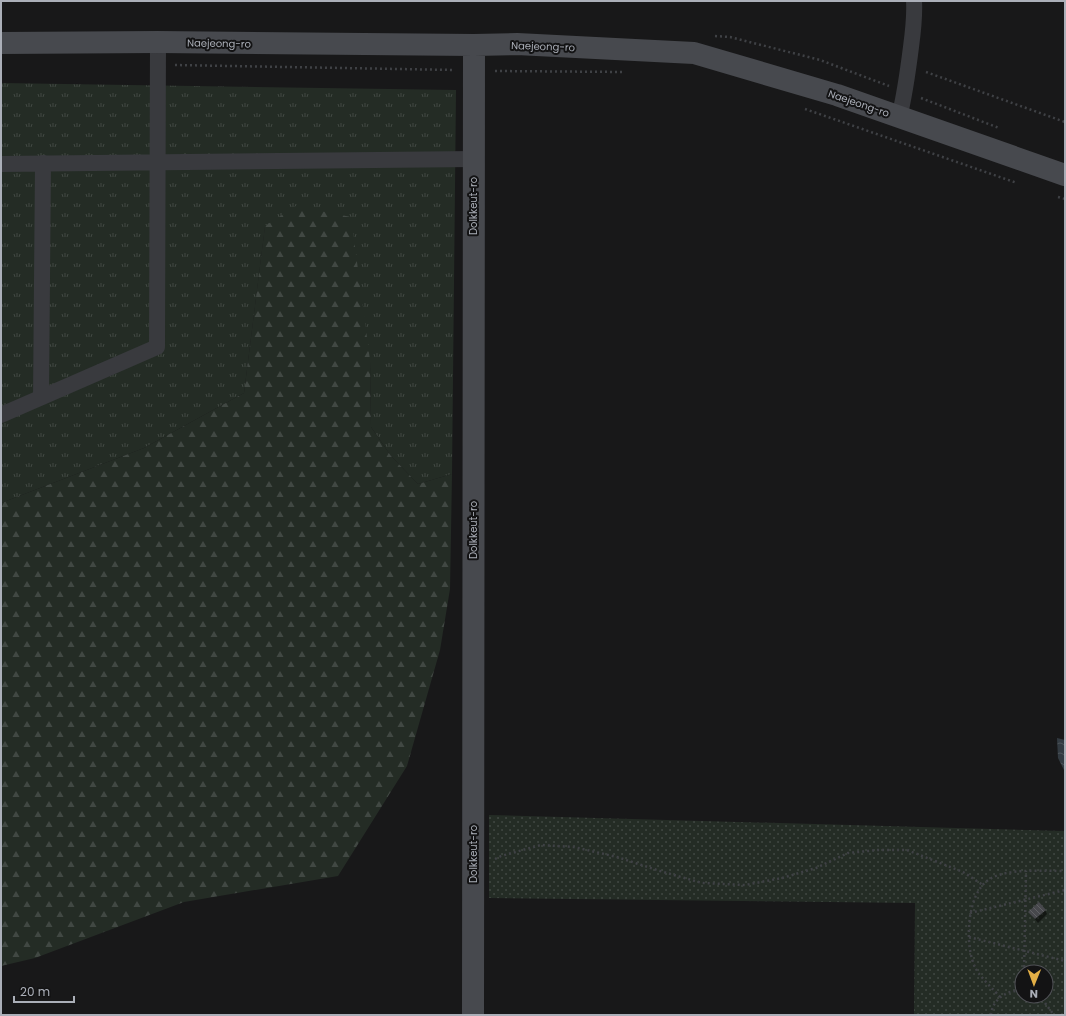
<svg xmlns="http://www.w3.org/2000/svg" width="1066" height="1016" font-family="Poppins,sans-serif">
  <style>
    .grass { fill: url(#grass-tufts) }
    .forest { fill: url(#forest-firs) }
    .park { fill: url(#park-dots); fill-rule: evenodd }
    .water { fill: url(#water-waves) }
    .shadow { fill: #0007 }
    .building { fill: url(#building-back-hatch) }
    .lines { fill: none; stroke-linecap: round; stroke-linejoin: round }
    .path { stroke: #3f4145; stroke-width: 2.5; stroke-dasharray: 2 3; stroke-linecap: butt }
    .street { stroke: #393a3e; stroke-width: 16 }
    .secondary { stroke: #47494e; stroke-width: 22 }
    .labels { text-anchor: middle; stroke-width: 4; stroke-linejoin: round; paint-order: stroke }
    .street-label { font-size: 10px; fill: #abafb8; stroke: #131314 }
  </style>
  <defs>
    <pattern id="grass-tufts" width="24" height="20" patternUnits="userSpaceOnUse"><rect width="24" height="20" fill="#242c25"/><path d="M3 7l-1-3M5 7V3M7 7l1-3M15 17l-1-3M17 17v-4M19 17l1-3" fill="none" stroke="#414843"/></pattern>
    <pattern id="forest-firs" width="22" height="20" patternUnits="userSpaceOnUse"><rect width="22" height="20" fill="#242c25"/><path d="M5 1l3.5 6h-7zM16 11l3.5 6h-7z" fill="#414843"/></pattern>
    <pattern id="park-dots" width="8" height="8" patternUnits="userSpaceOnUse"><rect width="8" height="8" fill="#242c25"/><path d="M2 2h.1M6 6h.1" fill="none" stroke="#414843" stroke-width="1.8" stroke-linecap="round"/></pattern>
    <pattern id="water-waves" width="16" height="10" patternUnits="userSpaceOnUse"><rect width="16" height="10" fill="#323a41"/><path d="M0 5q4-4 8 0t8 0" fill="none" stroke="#4d545a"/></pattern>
    <pattern id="building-back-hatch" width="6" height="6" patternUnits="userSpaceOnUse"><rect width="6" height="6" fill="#47484c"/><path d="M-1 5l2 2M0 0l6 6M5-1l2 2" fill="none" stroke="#5f6064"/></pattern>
  </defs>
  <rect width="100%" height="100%" fill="#181819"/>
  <path class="grass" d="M1,83L456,90L452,474L418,484L391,456L371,427L370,360L265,227L244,393L144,448L1,503Z"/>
  <path class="forest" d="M296,206L351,217L370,360L371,427L391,456L418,484L452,474L450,589L440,650L407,766L338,876L184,902L35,958L1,966V503L144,448L244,393L265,226Z"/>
  <path class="park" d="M489,815L1065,831V1015H914L915,903L489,898ZM1022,972H1046V996H1022Z"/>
  <path class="water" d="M1057,738L1065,740V772L1058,758Z"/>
  <path class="shadow" d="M1045,910L1047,914L1038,923L1029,912Z"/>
  <path class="building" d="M1039,902L1046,910L1035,919L1028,912Z"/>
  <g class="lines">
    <path class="path" d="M715,36L730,37L820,60L889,86
      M175,65L454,70
      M495,71L624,72
      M926,72L1065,122
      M921,98L999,128
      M805,109L1017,183
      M1058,197L1065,199
      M495,859L501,856L541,845L574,847L617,857L660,871L702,883L745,885L782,878L816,868L848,853L878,850H907L963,872L983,885
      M970,913L1065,890
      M969,937L1065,961
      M1024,972L1026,871
      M1038,996L1045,1003L1054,1015
      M1000,997C994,990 980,977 976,969C964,948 966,892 990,879C1007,868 1045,871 1065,871
      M991,1015C992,1000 1007,989 1022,991"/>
    <path class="street" d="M899,118C905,94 908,71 911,47C913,32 915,17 914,1
      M1,164L474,159
      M41,397L43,163
      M1,415L157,347L158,42"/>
    <path class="secondary" d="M1,43L158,42L474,45L517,44L694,53L837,95L1065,175
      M473,1015L474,45"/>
  </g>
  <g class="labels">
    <g class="street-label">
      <text transform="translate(219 43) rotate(1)" y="4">Naejeong-ro</text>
      <text transform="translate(543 46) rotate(2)" y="4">Naejeong-ro</text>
      <text transform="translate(859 103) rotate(19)" y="4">Naejeong-ro</text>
      <text transform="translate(473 206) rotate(-90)" y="4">Dolkkeut-ro</text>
      <text transform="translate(473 530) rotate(-90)" y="4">Dolkkeut-ro</text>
      <text transform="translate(473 854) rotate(-90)" y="4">Dolkkeut-ro</text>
    </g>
  </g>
  <rect width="1066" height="1016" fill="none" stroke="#abafb8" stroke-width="4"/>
  <g transform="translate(1034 984) rotate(181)"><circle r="19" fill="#131314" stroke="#505156"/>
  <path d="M0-3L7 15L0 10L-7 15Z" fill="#e3af46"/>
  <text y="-6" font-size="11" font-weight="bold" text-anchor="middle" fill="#abafb8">N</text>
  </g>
  <path d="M14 996v6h60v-6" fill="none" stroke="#abafb8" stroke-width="2"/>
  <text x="20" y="996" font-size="12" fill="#abafb8" stroke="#131314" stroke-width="3" paint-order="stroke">20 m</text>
</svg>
